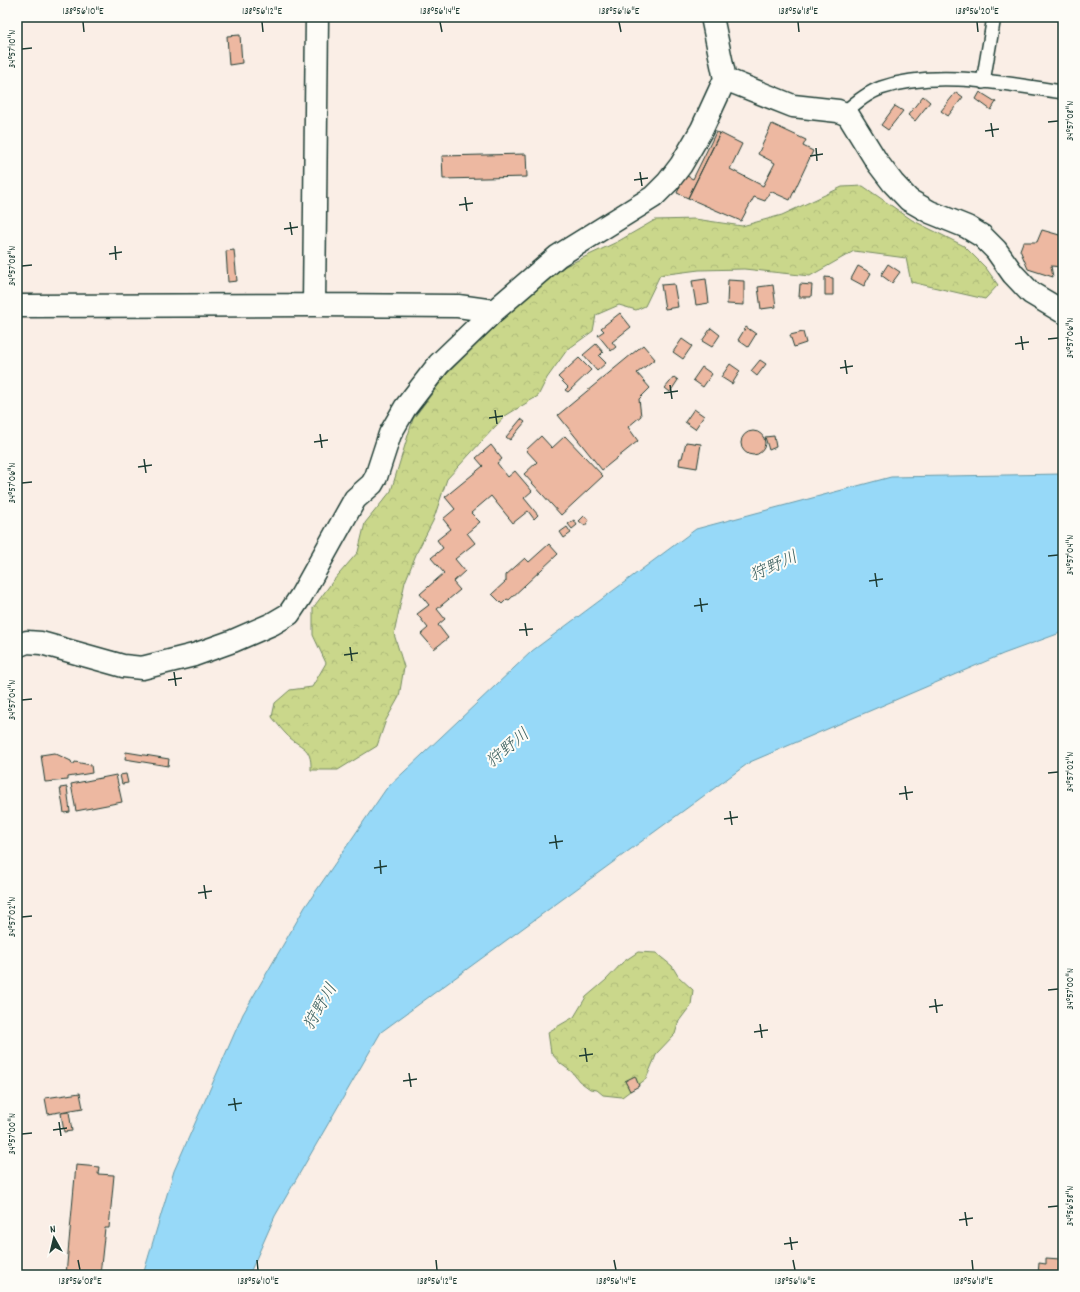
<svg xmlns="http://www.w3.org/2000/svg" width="1080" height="1292" font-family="Dekko,'Klee One',sans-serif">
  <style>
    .forest { fill: url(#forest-crowns); stroke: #748a60 }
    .water { fill: #97d9f8; stroke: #679baa }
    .building { fill: #edb8a1; stroke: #1f3d34 }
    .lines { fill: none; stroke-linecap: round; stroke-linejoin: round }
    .service-casing { stroke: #1f3d34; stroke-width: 16 }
    .minor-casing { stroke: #1f3d34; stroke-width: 25 }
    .service { stroke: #fdfcf7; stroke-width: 13 }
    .minor { stroke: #fdfcf7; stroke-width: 22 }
    .ticks { fill: none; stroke: #1f3d34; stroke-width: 1.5 }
    .labels { text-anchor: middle; stroke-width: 4; stroke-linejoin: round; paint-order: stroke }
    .water-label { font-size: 17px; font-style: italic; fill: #375c5b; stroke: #fdfcf7 }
    .neatline { fill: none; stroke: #1f3d34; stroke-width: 1.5 }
    .ticks-label { font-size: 10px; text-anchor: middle; fill: #1f3d34 }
  </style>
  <defs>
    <pattern id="forest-crowns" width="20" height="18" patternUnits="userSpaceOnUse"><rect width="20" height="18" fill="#cad78b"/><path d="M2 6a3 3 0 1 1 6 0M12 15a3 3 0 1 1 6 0" fill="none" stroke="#adb979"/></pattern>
  </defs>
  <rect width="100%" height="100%" fill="#faeee6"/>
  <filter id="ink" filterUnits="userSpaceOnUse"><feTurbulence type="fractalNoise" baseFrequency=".025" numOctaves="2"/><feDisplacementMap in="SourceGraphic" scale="8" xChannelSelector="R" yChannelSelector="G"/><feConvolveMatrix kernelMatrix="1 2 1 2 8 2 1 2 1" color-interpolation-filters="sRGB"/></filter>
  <g filter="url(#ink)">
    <path class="forest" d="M863,186L912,220L964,246L986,268L998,285L985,299L911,282L906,258L854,251L810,276L744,269L699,270L660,275L645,306L636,310L619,305L596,315L593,331L567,350L547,378L538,396L505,416L447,479L433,521L417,552L405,582L394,634L404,667L399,697L386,720L377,746L338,770H311C312,745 300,749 286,734C281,729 277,723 272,717L275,703L290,690L312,687L326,663L313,635V608L333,581L358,552L365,523L391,491L413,419L446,375L510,312L561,268L617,242L655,220L695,219L742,226L782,215L842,187Z
      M638,952L656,953L672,966L678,976L693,990L691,1005L679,1021L675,1034L657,1053L646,1079L622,1097L603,1095L597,1090L590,1089L579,1081L572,1072L561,1064L551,1053L548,1032L574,1017L586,997L606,980L623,962Z"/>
    <path class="water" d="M1063,474V632L1003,654L750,762L381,1032L275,1216L249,1275H143L174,1171L243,1014L305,907L386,789L532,651L696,529L891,477Z"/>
    <path class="building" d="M240,35L242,63L229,65L227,36Z
      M956,92L963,97L948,116L941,111Z
      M980,92L996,102L991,110L976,99Z
      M923,96L930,102L915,121L908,115Z
      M895,106L903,111L888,130L881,125Z
      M772,124L806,140L803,146L813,151L790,200L770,191L765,201L754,197L741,221L688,198L720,133L742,144L730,169L763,186L775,163L758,154Z
      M716,132L720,133L688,198L677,193L685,175L693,179Z
      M526,154L527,177L443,179L442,156Z
      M1042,230L1063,236V267L1051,266L1053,277L1028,269L1020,250L1023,242H1037Z
      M234,250L237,281L228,282L226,251Z
      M888,264L900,272L892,283L881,275Z
      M858,266L871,273L864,286L851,279Z
      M825,277L833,278V295H825Z
      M706,279L709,303L696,305L692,281Z
      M728,280L744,281V305L727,304Z
      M674,284L678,307L665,309L661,285Z
      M800,284L812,285L811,297H799Z
      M773,285L776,307L761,309L758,287Z
      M620,313L631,327L612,342L616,347L611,351L598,335L604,331L601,328Z
      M746,327L756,334L748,347L738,340Z
      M711,328L720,335L712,347L702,341Z
      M803,332L806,343L794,347L790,335Z
      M682,339L692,346L683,359L673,352Z
      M596,344L603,352L599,356L606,363L597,371L583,355Z
      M643,345L655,359L637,373L650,388L639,399L641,416L628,427L638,441L602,470L558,415Z
      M579,358L591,370L568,392L565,390L568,387L558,377Z
      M760,360L766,364L757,376L751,371Z
      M730,364L740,371L732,384L721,377Z
      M702,367L712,374L703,387L693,380Z
      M674,377L678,380L670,392L665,388Z
      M694,409L704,416L695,429L685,422Z
      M521,419L525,422L510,440L506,437Z
      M741 443a12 12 0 1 1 24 0a12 12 0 1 1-24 0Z
      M541,436L552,448L565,436L603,476L561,515L524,474L537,462L526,450Z
      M774,436L776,447L769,450L765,437Z
      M686,442L701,444L697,468L679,465L680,458H682Z
      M491,445L502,459L497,463L508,477L515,471L532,491L524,498L538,515L534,519L528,511L513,523L491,496L471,513L480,522L467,533L475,543L455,559L465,571L453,582L460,590L437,609L445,619L438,625L448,638L434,649L421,634L428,628L417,614L429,605L420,594L444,573L431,558L443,548L437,540L451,529L443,519L455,509L445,497L483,466L476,458Z
      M584,516L589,520L585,526L579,521Z
      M574,520L577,525L572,529L568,524Z
      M567,527L571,533L564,538L560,532Z
      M549,544L558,554L509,600L507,599L502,604L492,594L506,581V575L525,558L529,562Z
      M126,752L169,759L168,766L125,759Z
      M54,753L71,761L72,764H74L75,762L91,765L92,773L68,777V780L45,782L41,755Z
      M126,774L128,783L122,784L120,775Z
      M116,775L122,802L76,811L71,784Z
      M67,787L70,812L64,813L60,788Z
      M635,1076L639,1086L630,1091L625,1081Z
      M80,1093L83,1108L48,1114L45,1098Z
      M69,1112L72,1131L64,1132L61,1113Z
      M76,1165L99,1167L98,1174L114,1175L109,1228H105L100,1275H66Z
      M1046,1258L1060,1259L1058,1275H1038L1039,1263L1046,1264Z"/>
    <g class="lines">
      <defs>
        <path id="service" d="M983,82L994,17
          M844,113C855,103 867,93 881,88C937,69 1006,84 1063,92"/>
        <path id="minor" d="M725,79L793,106L838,111L848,115L877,162L893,183L909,200L930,212L967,227L982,236L996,250L1013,274L1031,293L1063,312
          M314,305L317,17
          M17,306L314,305L458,306L494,311
          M17,646L27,642L41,643L123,666L142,668L194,655L233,641L272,624L289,614L301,596L355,499L372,484L376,477L390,434L405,408L439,364L494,311L558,256L653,197L668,182L681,165L702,129L725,79L712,17"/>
      </defs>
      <use href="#service" class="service-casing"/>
      <use href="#minor" class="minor-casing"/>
      <use href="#service" class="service"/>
      <use href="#minor" class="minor"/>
    </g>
  </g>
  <path class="ticks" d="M83,22L84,32M262,22L263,32M440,22L442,32M619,22L621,32M798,22L799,32M977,22L978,32M22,49L32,48M1048,122L1058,121M991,123L993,137M985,131L999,129M816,148L817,161M810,156L823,154M640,172L642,186M634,180L648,178M465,197L467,211M459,205L473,203M290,222L292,235M284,229L298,227M115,246L116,260M109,254L122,252M22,266L32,265M1021,336L1023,350M1048,339L1058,338M1015,344L1029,342M845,360L847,374M840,368L853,366M670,385L672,399M664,393L678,391M495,410L497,424M489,418L503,416M320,434L322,448M314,442L328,440M144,459L146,473M138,467L152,465M22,483L32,482M1048,556L1058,555M875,573L877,587M869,581L883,579M700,598L702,612M694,606L708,604M525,623L527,636M519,630L533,629M350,647L352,661M344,655L358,653M174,672L176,686M168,680L182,678M22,700L32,699M1048,773L1058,772M905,786L907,800M899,794L913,792M730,811L732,825M724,819L738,817M555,835L557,849M549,843L563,841M380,860L381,874M374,868L387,866M204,885L206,899M198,893L212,891M22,917L32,916M1048,990L1058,989M935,999L937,1013M929,1007L943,1005M760,1024L762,1038M754,1032L768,1030M585,1048L587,1062M579,1056L593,1054M409,1073L411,1087M403,1081L417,1079M234,1098L236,1111M228,1105L242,1103M59,1122L61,1136M53,1130L67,1128M22,1134L32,1133M1048,1207L1058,1206M965,1212L967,1226M959,1220L973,1218M790,1237L792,1250M784,1244L798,1242M78,1260L80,1270M257,1260L258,1270M436,1260L437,1270M614,1260L616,1270M793,1260L795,1270M972,1260L973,1270"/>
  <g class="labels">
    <g class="water-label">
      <text transform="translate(773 565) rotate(-24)" y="6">狩野川</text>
      <text transform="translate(507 747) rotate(-40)" y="6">狩野川</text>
      <text transform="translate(319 1006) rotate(-60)" y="6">狩野川</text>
    </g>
  </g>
  <rect width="1080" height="1292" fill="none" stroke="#fdfcf7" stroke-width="44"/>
  <g transform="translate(54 1238) rotate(352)" stroke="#fdfcf7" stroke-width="3" paint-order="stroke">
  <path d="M0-3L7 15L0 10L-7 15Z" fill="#1f3d34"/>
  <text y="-6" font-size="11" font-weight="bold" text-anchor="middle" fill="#1f3d34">N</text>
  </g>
  <rect x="22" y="22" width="1036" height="1248" class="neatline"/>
  <g class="ticks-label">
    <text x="83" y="14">138°56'10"E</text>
    <text x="262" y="14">138°56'12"E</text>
    <text x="440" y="14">138°56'14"E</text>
    <text x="619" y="14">138°56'16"E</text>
    <text x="798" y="14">138°56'18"E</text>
    <text x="977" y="14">138°56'20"E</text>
    <text transform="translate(11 49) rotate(-90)" y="4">34°57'10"N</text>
    <text transform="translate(1069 121) rotate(-90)" y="4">34°57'08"N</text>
    <text transform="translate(11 266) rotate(-90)" y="4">34°57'08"N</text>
    <text transform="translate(1069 338) rotate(-90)" y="4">34°57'06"N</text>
    <text transform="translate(11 483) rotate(-90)" y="4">34°57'06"N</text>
    <text transform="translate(1069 555) rotate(-90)" y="4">34°57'04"N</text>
    <text transform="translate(11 700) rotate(-90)" y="4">34°57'04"N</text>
    <text transform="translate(1069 772) rotate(-90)" y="4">34°57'02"N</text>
    <text transform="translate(11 917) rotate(-90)" y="4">34°57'02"N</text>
    <text transform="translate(1069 989) rotate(-90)" y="4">34°57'00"N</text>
    <text transform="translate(11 1134) rotate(-90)" y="4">34°57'00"N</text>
    <text transform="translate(1069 1206) rotate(-90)" y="4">34°56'58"N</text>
    <text x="80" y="1284">138°56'08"E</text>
    <text x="258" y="1284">138°56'10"E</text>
    <text x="437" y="1284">138°56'12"E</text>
    <text x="616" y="1284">138°56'14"E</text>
    <text x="795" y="1284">138°56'16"E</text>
    <text x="973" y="1284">138°56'18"E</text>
  </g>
</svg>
